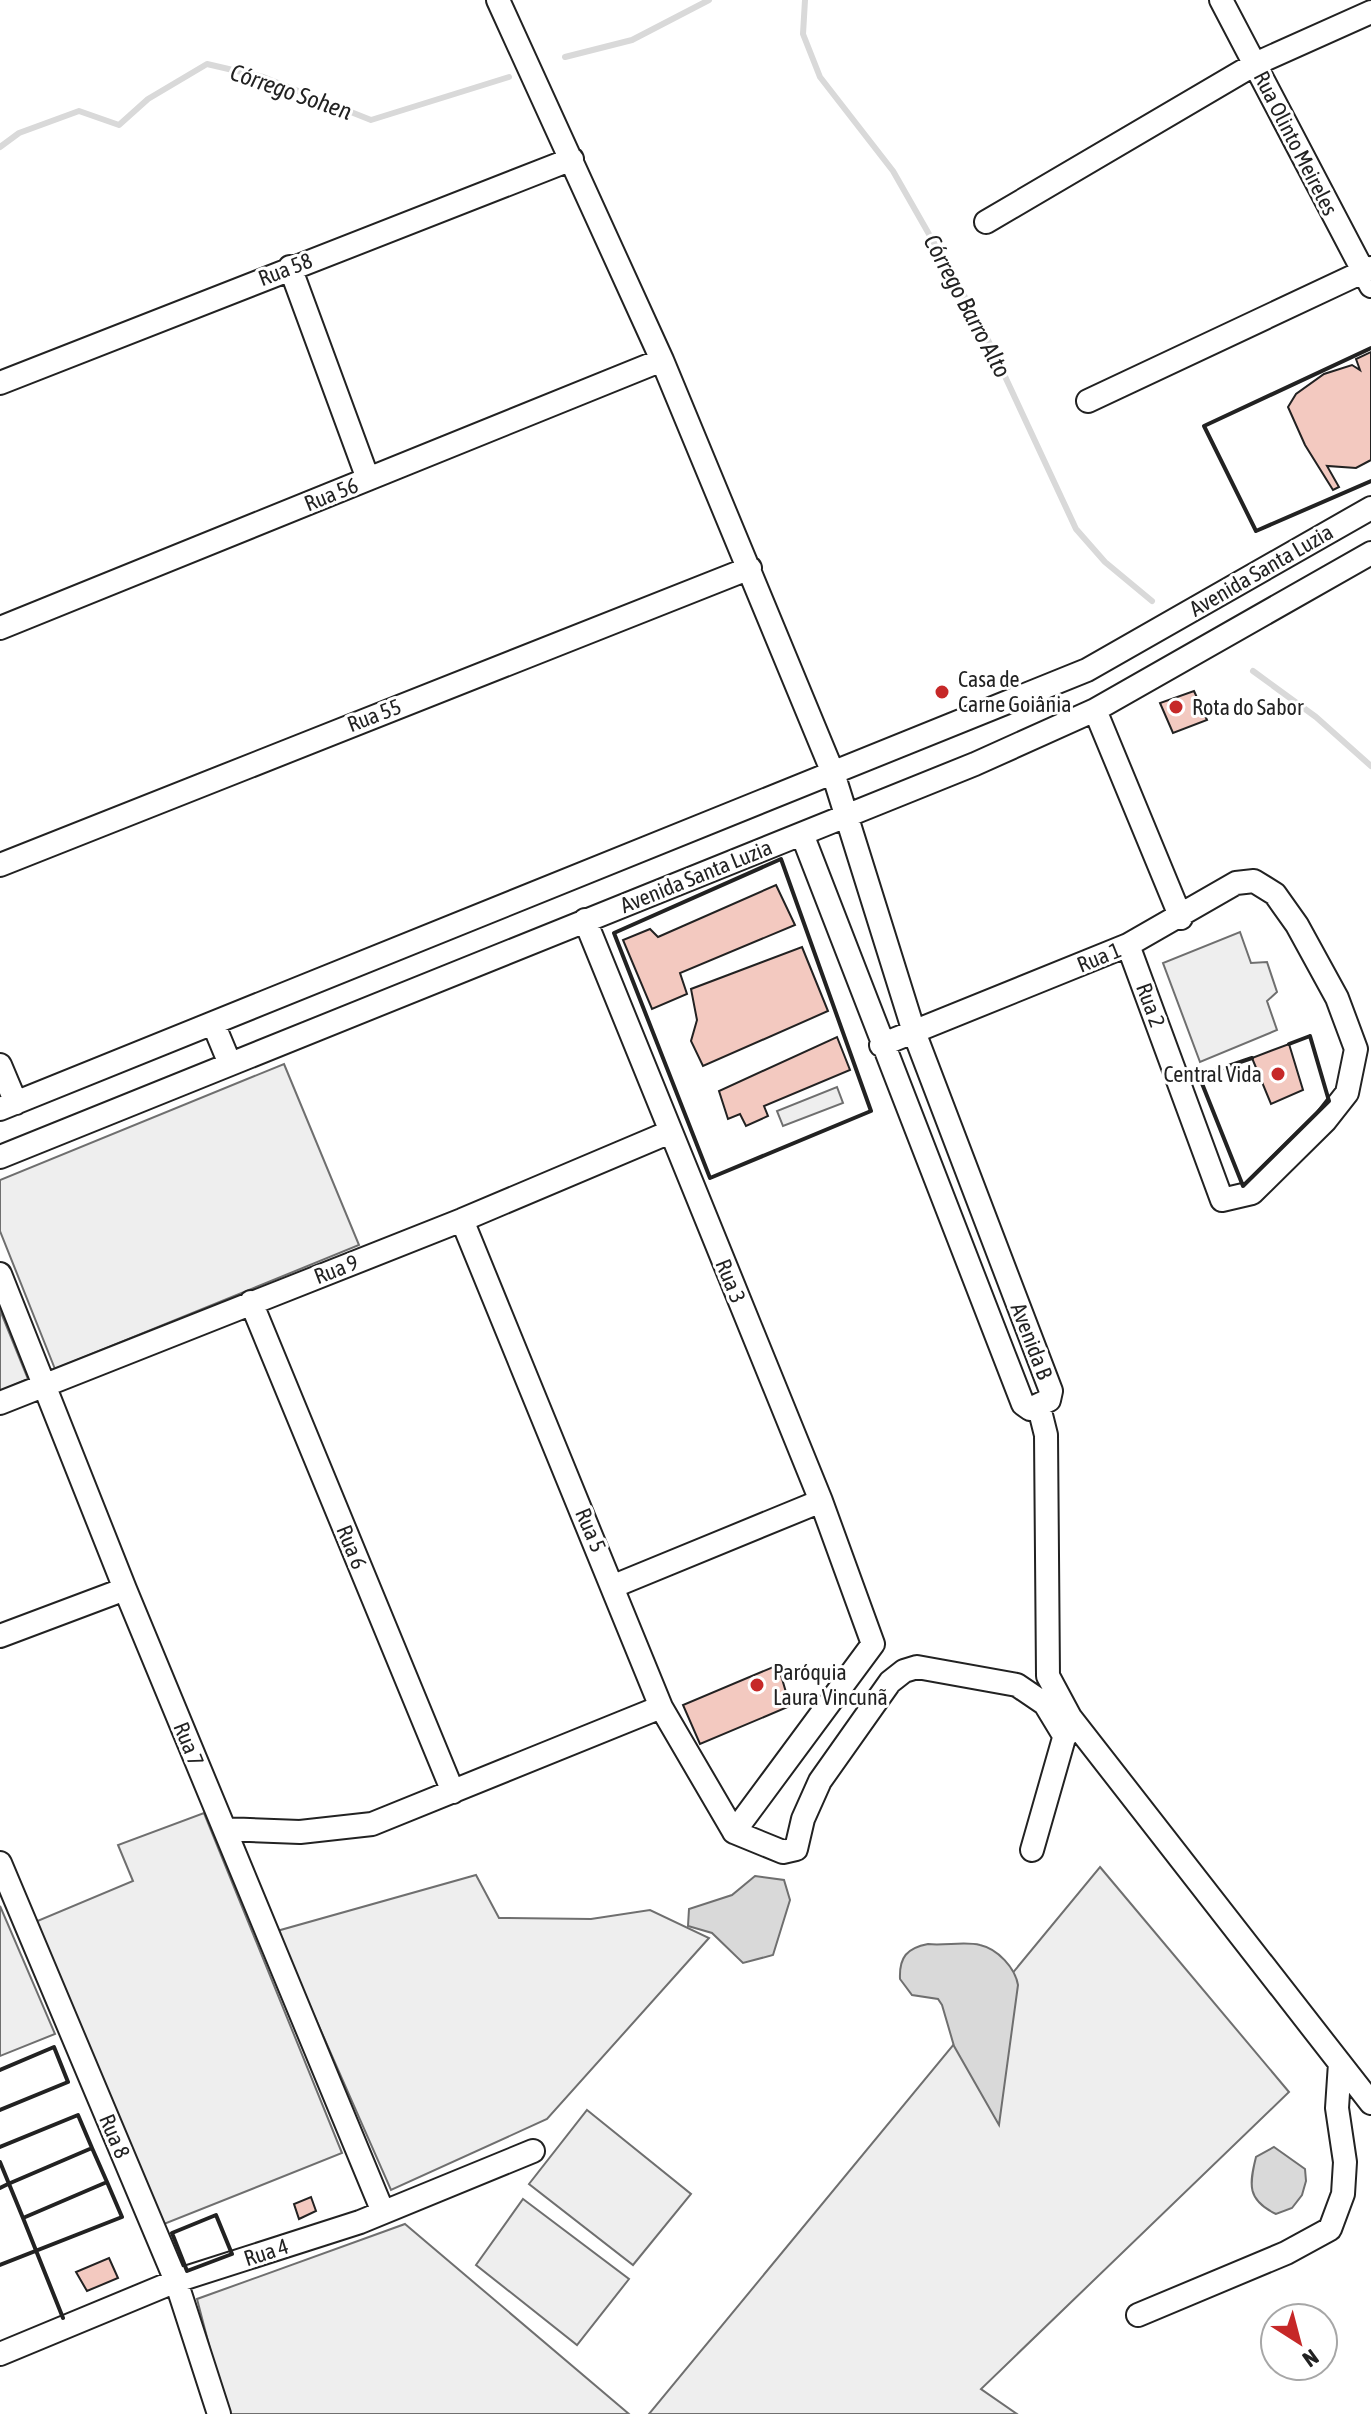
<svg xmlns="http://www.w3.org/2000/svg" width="1371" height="2414" font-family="'Asap Condensed',sans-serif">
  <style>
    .green { fill: #eee; stroke: #6f6f6f; stroke-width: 2 }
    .water { fill: #d9d9d9; stroke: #6f6f6f; stroke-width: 2 }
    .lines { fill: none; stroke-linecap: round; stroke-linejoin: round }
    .stream { stroke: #d9d9d9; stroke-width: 6 }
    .building { fill: #f3c9c0; stroke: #222; stroke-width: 2 }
    .minor-casing { stroke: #222; stroke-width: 26 }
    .minor { stroke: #fff; stroke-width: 22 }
    .wall { stroke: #222; stroke-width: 4 }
    .poi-dot { fill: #c62828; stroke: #fff; stroke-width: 3 }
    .labels { text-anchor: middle; stroke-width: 6; stroke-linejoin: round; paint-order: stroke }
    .street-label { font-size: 22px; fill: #222; stroke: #fff }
    .poi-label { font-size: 22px; fill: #222; stroke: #fff; text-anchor: start }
    .water-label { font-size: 24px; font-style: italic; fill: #222; stroke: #fff }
  </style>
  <rect width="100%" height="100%" fill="#fff"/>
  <path class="green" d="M1240,932L1251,963L1267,962L1277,992L1267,1001L1277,1030L1200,1062L1163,963Z
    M284,1064L359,1245L55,1369L0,1231V1180Z
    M837,1087L843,1103L783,1126L777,1111Z
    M0,1310L28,1379L0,1391Z
    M204,1813L342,2153L164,2224L35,1922L133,1881L118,1845Z
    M1100,1867L1289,2092L981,2389L1017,2414H649Z
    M476,1875L499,1918L591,1919L650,1910L709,1938L547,2119L391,2190L277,1931Z
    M0,1906L55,2034L0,2056Z
    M587,2110L691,2194L633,2265L529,2184Z
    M523,2199L629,2279L577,2345L476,2265Z
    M405,2224L629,2414H227L197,2299Z"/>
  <path class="water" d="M755,1876L784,1880L790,1900L773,1955L743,1963L712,1933L688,1926L689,1909L732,1895Z
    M928,1944C944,1946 965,1941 980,1945C998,1949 1015,1968 1018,1985L999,2125L954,2046L942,2005L938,1999L912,1995L900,1979C899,1957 907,1948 928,1944Z
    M1274,2147L1305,2169L1306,2181L1302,2195L1292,2208L1276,2214C1247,2200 1249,2185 1256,2157Z"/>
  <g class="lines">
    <path class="stream" d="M805,0L803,34L820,77L893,171L982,327L1076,529L1105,562L1152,601
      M565,57L632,40L709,0
      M0,147L19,133L79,111L119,125L148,99L207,64L263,77L371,120L509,77
      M1253,671L1316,717L1371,766"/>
  </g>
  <path class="building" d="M1371,352V460L1356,468L1327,466L1339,487L1333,490L1305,445L1288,407L1296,394L1324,374L1352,365L1360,370L1356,359Z
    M1194,691L1207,720L1173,733L1160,703Z
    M776,885L795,925L680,973L687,994L652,1009L623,940L650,929L658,937Z
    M802,947L828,1011L703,1066L691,1041L697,1020L691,989Z
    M837,1037L850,1070L764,1106L768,1116L746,1126L740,1114L728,1119L719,1091Z
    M1289,1044L1303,1090L1271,1104L1252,1058Z
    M778,1665L790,1706L700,1744L683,1705Z
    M311,2197L316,2211L299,2219L294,2204Z
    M109,2258L118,2278L87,2291L76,2272Z"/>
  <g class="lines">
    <defs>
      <path id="minor" d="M498,0L662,360L833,773L914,1032L1051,1391L1049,1400L1030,1409L1023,1404L802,834
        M1221,0L1371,286
        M986,222L1255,64L1371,12
        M290,267L368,479
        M0,383L572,159
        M1088,401L1371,268
        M0,628L662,360
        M1095,710L1181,918
        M0,865L750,568
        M585,920L821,1501L873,1644L734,1832
        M213,1023L230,1064
        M881,1045L1128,945L1236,883L1254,881L1275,894L1297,925L1337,998L1356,1049L1347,1093L1325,1121L1252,1193L1222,1200L1128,945
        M0,1065L16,1103
        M0,1109L1087,670L1371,508
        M0,1157L975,764L1095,710L1371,553
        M462,1220L661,1707L734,1832
        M0,1274L125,1589L383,2212
        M251,1302L453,1792
        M0,1403L462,1220L670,1132
        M614,1586L821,1501
        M0,1636L125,1589
        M1070,1717L1371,2103
        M225,1829L300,1832L372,1824L661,1707
        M734,1832L783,1852L796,1849L803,1819L820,1781L890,1682L904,1671L917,1667L1017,1685L1045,1704L1065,1737
        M1032,1850L1070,1717L1048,1676L1046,1435L1039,1407
        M0,1863L176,2281L219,2414
        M1138,2315L1286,2253L1330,2229L1343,2194L1345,2162L1337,2108L1340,2063
        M0,2354L176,2281L360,2222L533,2151"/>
    </defs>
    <use href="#minor" class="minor-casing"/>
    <use href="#minor" class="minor"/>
    <path class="wall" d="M1371,348L1204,426L1256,531L1371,481
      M781,859L871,1111L710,1178L614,933Z
      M1252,1058L1199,1076L1243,1186L1329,1101L1310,1036L1289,1044
      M0,2070L54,2047L68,2082L0,2110
      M0,2147L78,2115L92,2148
      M0,2162L23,2218L107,2182L92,2148L8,2184L0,2188
      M216,2215L232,2254L187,2271L172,2233Z
      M23,2218L63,2318
      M0,2265L122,2217L107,2182"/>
  </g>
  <g class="poi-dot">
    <circle cx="942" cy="692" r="8"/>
    <circle cx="1176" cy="707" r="8"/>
    <circle cx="1278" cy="1074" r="8"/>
    <circle cx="757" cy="1685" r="8"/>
  </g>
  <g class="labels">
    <g class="street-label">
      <text transform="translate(1296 143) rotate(63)" y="8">Rua Olinto Meireles</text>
      <text transform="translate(285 269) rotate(-21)" y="8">Rua 58</text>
      <text transform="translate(331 494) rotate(-22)" y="8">Rua 56</text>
      <text transform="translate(1261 570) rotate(-30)" y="8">Avenida Santa Luzia</text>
      <text transform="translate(374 715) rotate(-21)" y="8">Rua 55</text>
      <text transform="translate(696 876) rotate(-22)" y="8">Avenida Santa Luzia</text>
      <text transform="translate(1099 957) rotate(-22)" y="8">Rua 1</text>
      <text transform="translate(1151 1005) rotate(70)" y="8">Rua 2</text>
      <text transform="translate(336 1269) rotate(-21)" y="8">Rua 9</text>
      <text transform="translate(731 1281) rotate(68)" y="8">Rua 3</text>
      <text transform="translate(1032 1341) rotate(69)" y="8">Avenida B</text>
      <text transform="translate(591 1530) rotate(67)" y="8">Rua 5</text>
      <text transform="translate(352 1547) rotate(68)" y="8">Rua 6</text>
      <text transform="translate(189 1744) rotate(68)" y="8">Rua 7</text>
      <text transform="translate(115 2136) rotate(67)" y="8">Rua 8</text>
      <text transform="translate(266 2252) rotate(-18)" y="8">Rua 4</text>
    </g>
    <g class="poi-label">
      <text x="958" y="687">Casa de<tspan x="958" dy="25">Carne Goiânia</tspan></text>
      <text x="1192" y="715">Rota do Sabor</text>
      <text x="1262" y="1082" text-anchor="end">Central Vida</text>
      <text x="773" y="1680">Paróquia<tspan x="773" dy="25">Laura Vincunã</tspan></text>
    </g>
    <g class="water-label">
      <text transform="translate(291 92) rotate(19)" y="8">Córrego Sohen</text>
      <text transform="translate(967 306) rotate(62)" y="8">Córrego Barro Alto</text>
    </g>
  </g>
  <g transform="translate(1299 2342) rotate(144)"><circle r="38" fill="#ffffff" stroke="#a7a7a7" stroke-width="2"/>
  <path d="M0-6L14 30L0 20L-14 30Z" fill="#c62828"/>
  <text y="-12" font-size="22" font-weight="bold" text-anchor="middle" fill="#222222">N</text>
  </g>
</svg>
